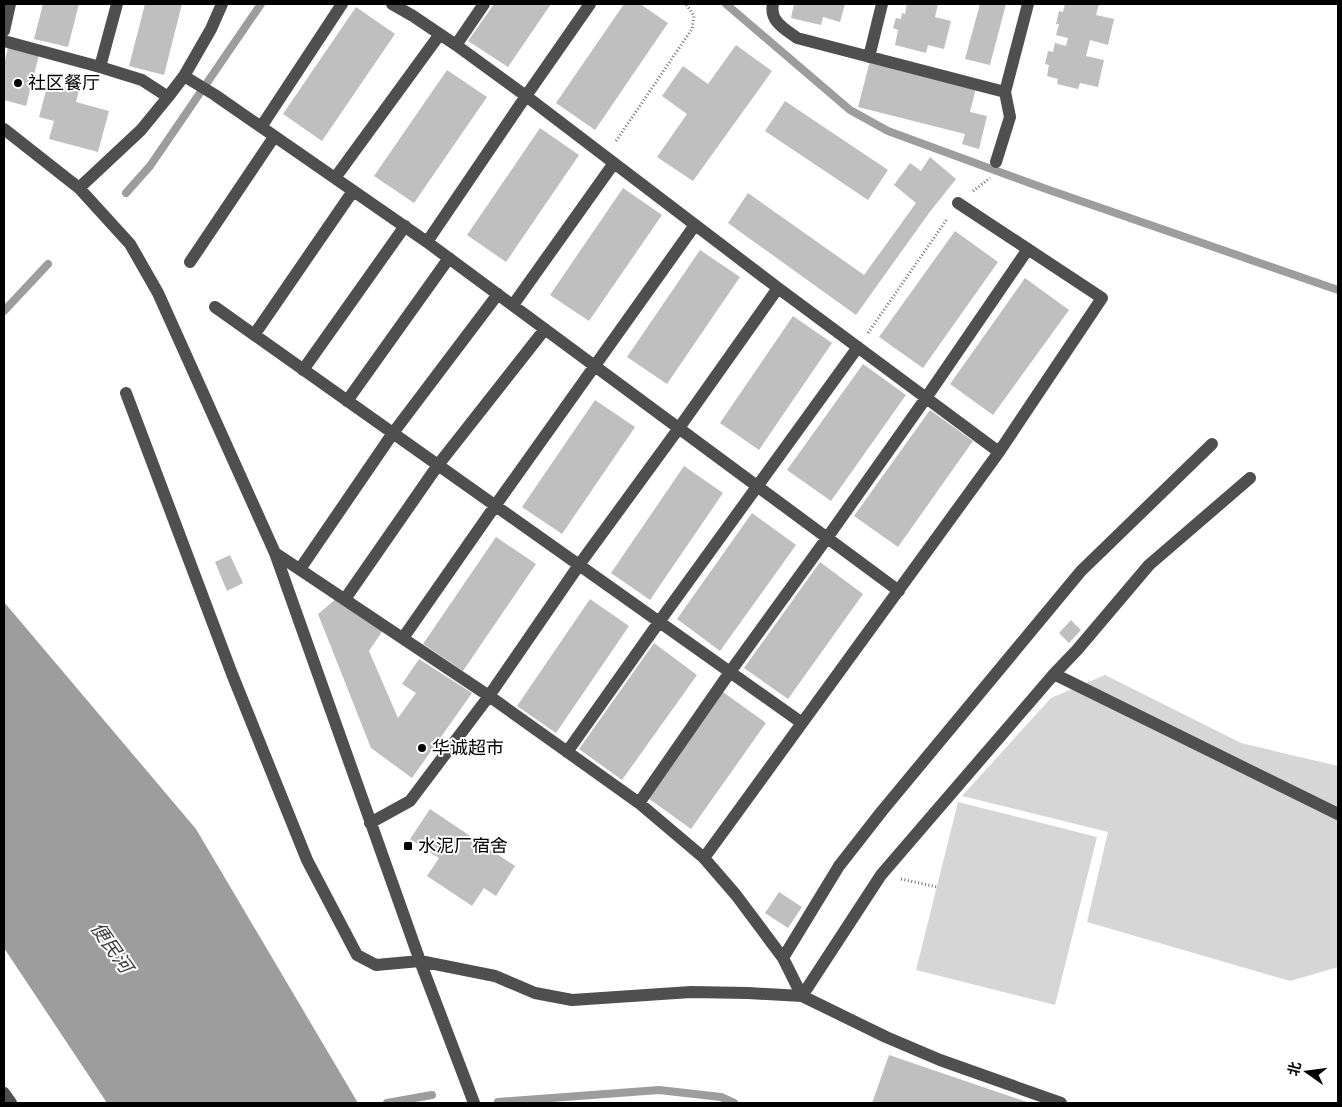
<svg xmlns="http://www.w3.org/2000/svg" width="1342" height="1107" font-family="'Titillium Web','Noto Sans SC',sans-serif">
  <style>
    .green { fill: #d6d6d6 }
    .water { fill: #9d9d9d }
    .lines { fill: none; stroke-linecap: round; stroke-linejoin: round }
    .stream { stroke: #9d9d9d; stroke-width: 8 }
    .building { fill: #bfbfbf }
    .path { stroke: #717171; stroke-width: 3; stroke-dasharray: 1 2.5; stroke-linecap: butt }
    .minor { stroke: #4f4f4f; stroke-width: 12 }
    .poi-dot { fill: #000; stroke: #fff; stroke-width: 2 }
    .labels { text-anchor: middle; stroke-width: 4; stroke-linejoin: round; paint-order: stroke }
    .poi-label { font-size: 18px; fill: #000; stroke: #fff; text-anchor: start }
    .water-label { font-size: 19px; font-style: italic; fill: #3e3e3e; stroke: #fff }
  </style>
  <rect width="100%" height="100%" fill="#fff"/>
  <path class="green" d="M1105,675L1241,743L1338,766V967L1290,981L1087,922L1108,832L962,796L1051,698Z
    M958,802L1097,837L1055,1005L916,970Z"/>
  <path class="water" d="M4,602L196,829L358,1103H107L4,948Z"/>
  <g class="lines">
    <path class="stream" d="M726,4L850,110L888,131L1049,190L1338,290
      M126,193L150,166L261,4
      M4,311L48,264
      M498,1102L659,1090L721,1097L734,1103
      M387,1103L432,1095"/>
  </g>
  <path class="building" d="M43,4H79L68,47L34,39Z
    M145,4H182L164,75L129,66Z
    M494,4H551L508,67L468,41Z
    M624,4H640L668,23L595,130L556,103Z
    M794,4H845L840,22L823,17L821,25L791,18Z
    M907,4H938L935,17L951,21L944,49L928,45L926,53L895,45L898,30L893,28L896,18L901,19L902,13L905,14Z
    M980,4H1006L990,65L965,59Z
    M1065,4H1099L1096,15L1114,19L1108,45L1090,40L1086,56L1104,60L1098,87L1080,83L1078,89L1057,84L1058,79L1047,76L1049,65L1045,64L1048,51L1053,52L1055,43L1066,46L1068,38L1056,35L1059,24H1056L1059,11L1063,12Z
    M356,7L395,34L322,141L283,114Z
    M736,45L772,71L693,181L657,157L687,114L662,96L683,66L708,84Z
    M8,47L39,55L26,106L4,100V65Z
    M870,61L976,88L970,112L987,116L979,149L962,144L965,134L858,107Z
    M447,70L487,97L414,203L374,176Z
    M48,83L79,91L76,102L109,111L98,152L49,139L54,121L39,117Z
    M785,101L888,170L868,200L765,131Z
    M540,128L579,155L506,262L467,235Z
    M930,157L956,179L929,213L856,315L728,223L748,193L864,275L916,203L894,185L910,163L921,171Z
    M623,188L662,215L589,321L550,295Z
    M955,231L998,262L923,368L879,337Z
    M700,250L740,277L667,384L627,357Z
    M1025,278L1069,310L993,415L950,384Z
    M793,316L832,343L759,450L720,423Z
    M863,364L906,395L831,501L787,470Z
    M595,400L635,427L562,534L522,507Z
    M930,410L973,441L898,547L854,516Z
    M684,466L723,493L650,600L611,573Z
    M752,513L796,545L720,651L677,619Z
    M496,537L536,564L463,671L423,644Z
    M230,555L243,583L227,591L215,562Z
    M820,562L863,594L788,699L744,668Z
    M337,598L383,630L369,651L398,718L416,693L402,684L419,659L472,693L412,778L371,748L318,614Z
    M590,599L629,626L556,733L517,706Z
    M1071,620L1081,630L1069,643L1059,633Z
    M654,643L697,675L622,780L579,749Z
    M723,692L766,723L691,829L648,798Z
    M430,809L515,866L496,896L484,888L472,906L427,876L439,858L410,839Z
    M779,892L802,907L788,928L765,913Z
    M889,1055L1030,1103H872Z"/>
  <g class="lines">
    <path class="path" d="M616,141L692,29L694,16L686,4
      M973,191L990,178
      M868,333L947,219
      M901,879L937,887"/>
    <path class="minor" d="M392,4L413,16L456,45L526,96L778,288L999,452
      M773,4C769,21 785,29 797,38L1005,92
      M4,31L10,4
      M4,41L100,67L142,80L168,97
      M456,45L484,4
      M869,57L882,4
      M100,67L117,4
      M184,76L215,95L427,242L899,591
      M261,127L342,4
      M4,129L79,188L130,244L158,293L275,553L420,961L474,1103
      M996,162L1010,117L1005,92L1028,4
      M335,178L440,34
      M79,188L141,130L168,97L184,76L211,29L222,4
      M427,242L526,96L590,4
      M190,262L274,137
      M513,305L614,163
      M215,307L802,723
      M254,335L353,191
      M303,370L405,226
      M126,393L232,674L307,860L357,955L376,965L420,961L495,976L535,993L572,1000L691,992L748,993L802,996L886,1037L940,1060L1061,1103
      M347,401L449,258
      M275,553L489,696L639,803L704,858L736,895L783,958L802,996
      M300,569L393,433L498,294
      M345,599L438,465L545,329
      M403,638L495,506L695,225
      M1054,674L1338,814
      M567,752L659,622L858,347
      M639,803L730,672L827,538L926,398L1028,249
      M370,823L410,801L489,696L579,565L679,428L778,288
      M704,858L999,452L1102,298L958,203
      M783,958L839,866L882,811L1081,571L1212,444
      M802,996L881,875L1054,674L1077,650L1149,565L1250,478
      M4,1093L11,1103"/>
  </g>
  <g class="poi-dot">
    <circle cx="18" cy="83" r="5"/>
    <circle cx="422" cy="748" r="5"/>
    <rect x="403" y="841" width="10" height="10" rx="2.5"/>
  </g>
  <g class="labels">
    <g class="poi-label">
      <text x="28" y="89">社区餐厅</text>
      <text x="432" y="754">华诚超市</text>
      <text x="418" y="852">水泥厂宿舍</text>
    </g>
    <g class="water-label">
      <text transform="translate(112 947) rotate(55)" y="7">便民河</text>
    </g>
  </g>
  <rect width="1342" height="1107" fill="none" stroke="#000000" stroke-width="10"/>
  <g transform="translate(1307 1072) rotate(284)" stroke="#ffffff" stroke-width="4" paint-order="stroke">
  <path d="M0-4L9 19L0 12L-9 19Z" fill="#000000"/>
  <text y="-8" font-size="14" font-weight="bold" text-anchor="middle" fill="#000000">北</text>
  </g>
</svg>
